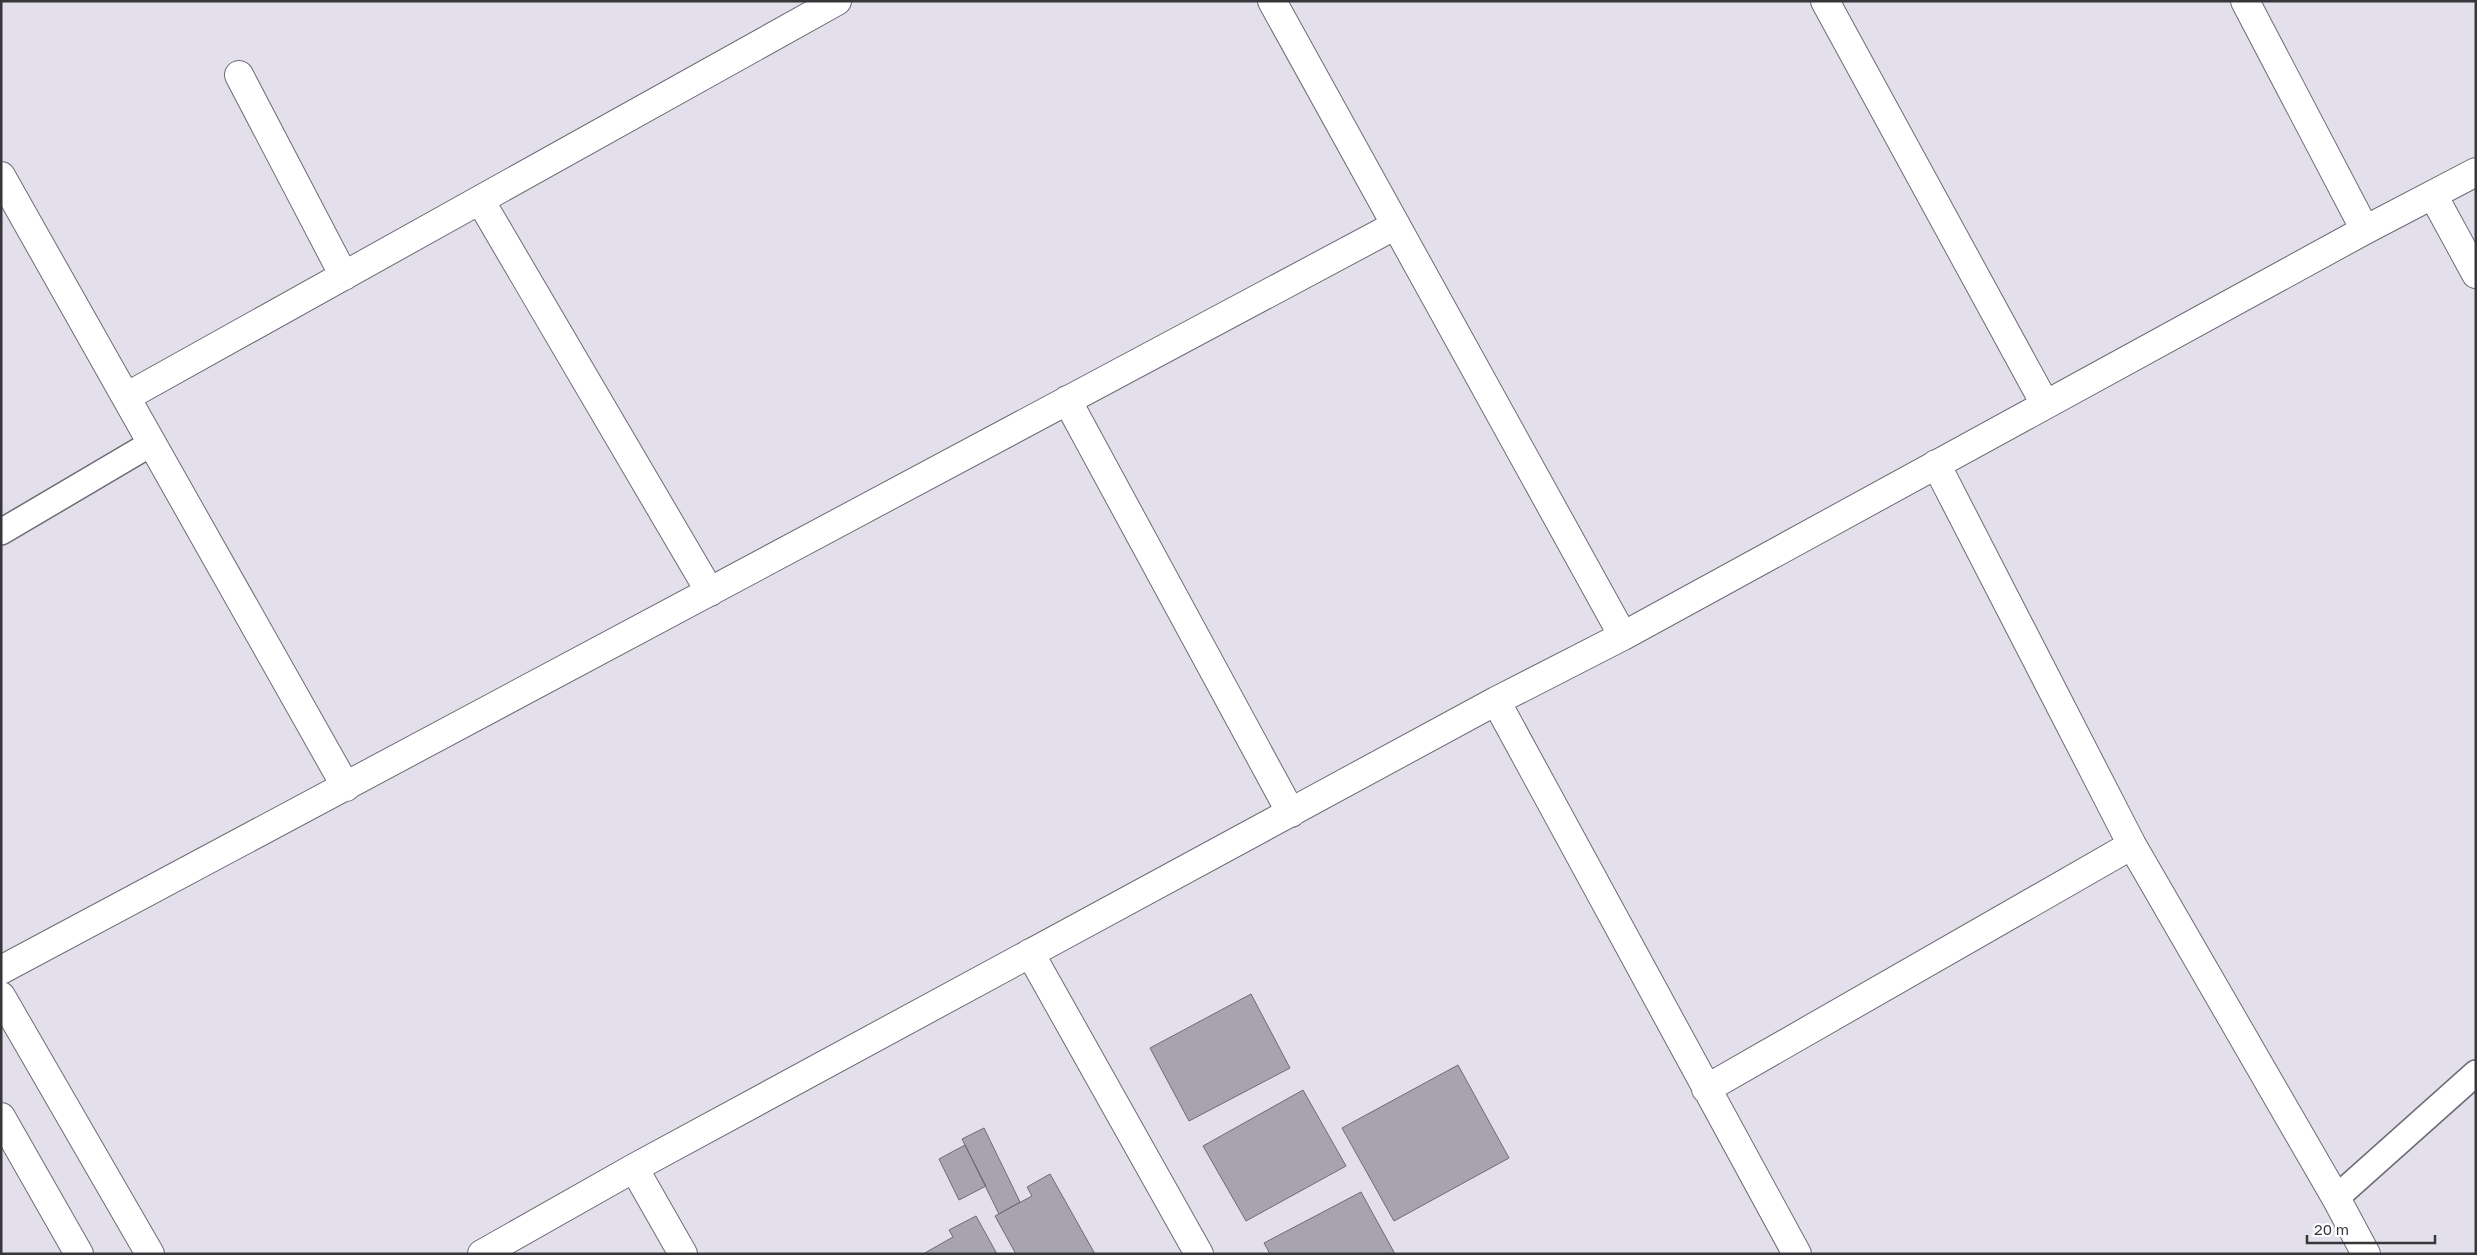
<svg xmlns="http://www.w3.org/2000/svg" width="2477" height="1255" viewBox="0 0 2477 1255" font-family="'Golos Text',sans-serif">
	<style>
		.building { fill: #a7a4af; stroke: #6d6b75 }
		.lines { fill: none; stroke-linecap: round; stroke-linejoin: round }
		.lane-casing { stroke: #6d6b75; stroke-width: 28 }
		.street-casing { stroke: #6d6b75; stroke-width: 30 }
		.secondary-casing { stroke: #6d6b75; stroke-width: 30 }
		.lane { stroke: #fff; stroke-width: 25 }
		.street { stroke: #fff; stroke-width: 28 }
		.secondary { stroke: #fff; stroke-width: 28 }
	</style>
	<rect width="100%" height="100%" fill="#e3e0eb"/>
	<path class="building" d="M1251 994 1290 1068 1189 1121 1150 1048Z
		M1458 1065 1509 1158 1394 1221 1342 1128Z
		M1303 1090 1346 1166 1246 1221 1203 1146Z
		M984 1128 1020 1202 999 1214 962 1139Z
		M965 1145 986 1186 959 1200 939 1159Z
		M1050 1174 1095 1254H1016L995 1216 1032 1196 1027 1187Z
		M1361 1192 1395 1254H1270L1264 1243Z
		M976 1216 997 1254H923L953 1237 949 1230Z"/>
	<g class="lines">
		<g class="lane-casing">
			<path id="lane" d="M1 532 152 443
				M2336 1198 2476 1073"/>
		</g>
		<g class="street-casing">
			<path id="street" d="M1272 1 1623 636
				M1825 1 2045 404
				M2245 1 2365 230
				M239 75 344 276
				M1 176 346 787
				M2433 195 2476 274
				M480 200 710 592
				M126 397 837 1
				M1067 400 1291 813
				M1936 464 2132 845 2336 1198 2366 1254
				M1496 701 1797 1254
				M1030 953 1199 1254
				M1 970 1396 225
				M1706 1089 2132 845
				M634 1168 683 1254
				M482 1254 634 1168 1496 701 1623 636 2365 230 2476 172"/>
		</g>
		<g class="secondary-casing">
			<path id="secondary" d="M1 996 150 1254
				M1 1117 79 1254"/>
		</g>
		<use href="#lane" class="lane"/>
		<use href="#street" class="street"/>
		<use href="#secondary" class="secondary"/>
	</g>
	<rect width="2477" height="1255" fill="none" stroke="#37363b" stroke-width="5"/>
	<path d="M2307 1235v8h128v-8" fill="none" stroke="#37363b" stroke-width="2.5"/>
	<text x="2314" y="1235" font-size="15" fill="#37363b" stroke="#ffffff" stroke-width="4" paint-order="stroke">20 m</text>
</svg>
